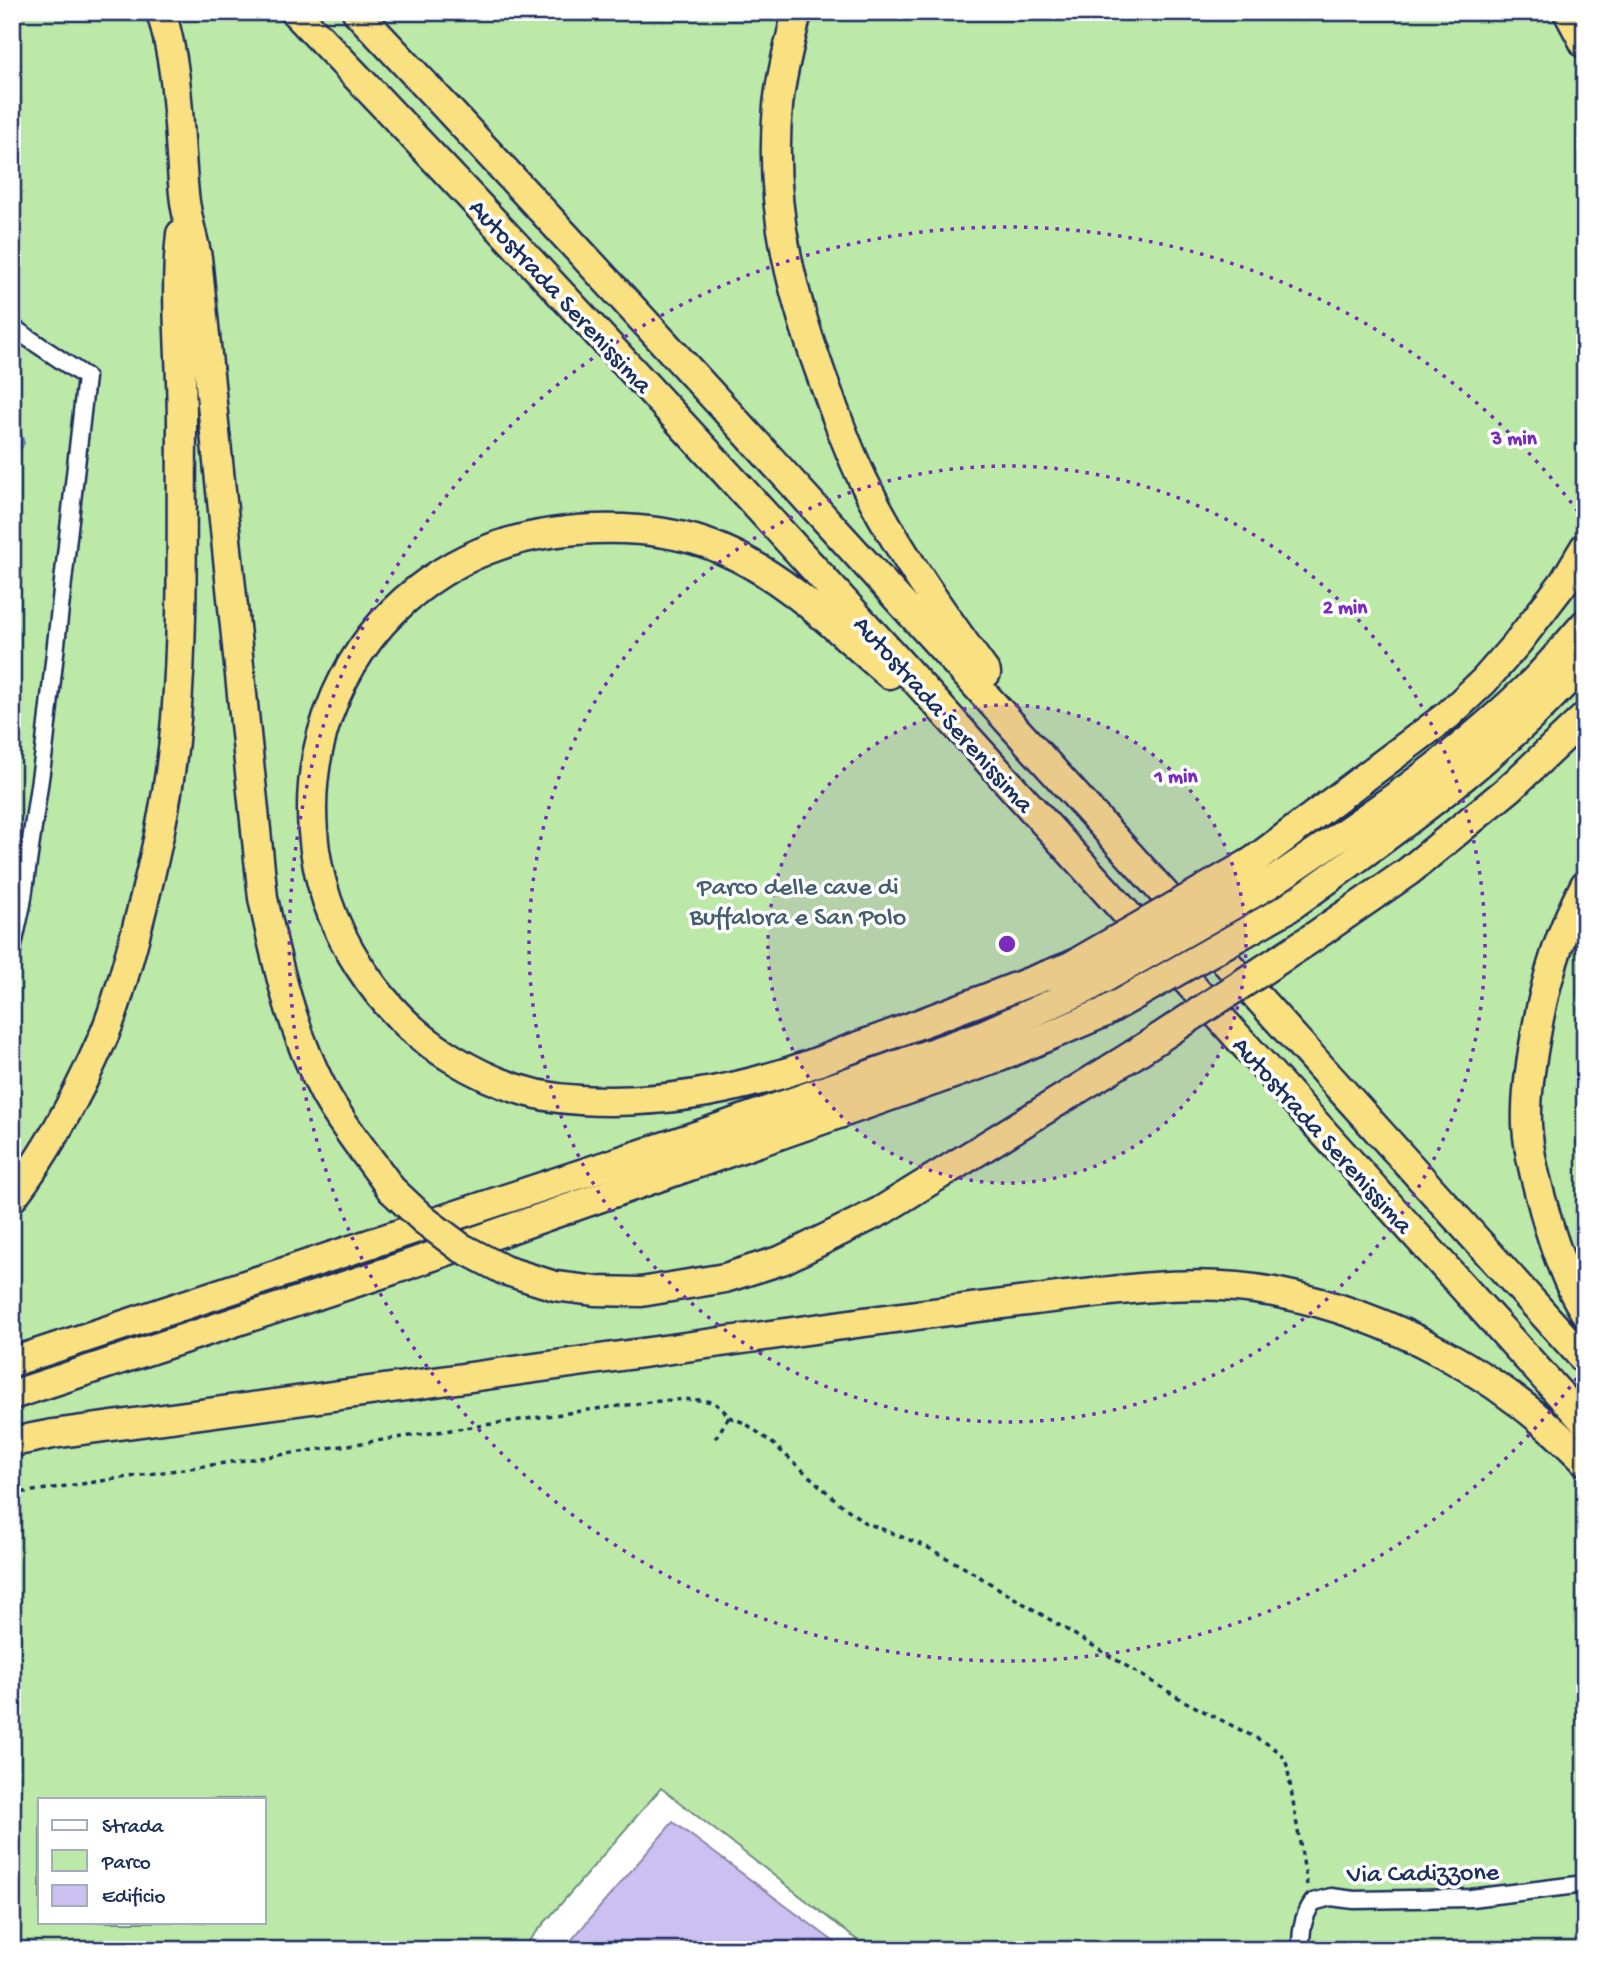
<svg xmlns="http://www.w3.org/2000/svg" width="1597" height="1962" viewBox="0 0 1597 1962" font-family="'Gochi Hand',sans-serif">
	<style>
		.park { fill: #bce9a7; stroke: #6c8c82; stroke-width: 2; fill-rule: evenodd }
		.water { fill: url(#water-rules); stroke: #5e85b1; stroke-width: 2 }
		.building { fill: #ccc0f2; stroke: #8f86a9; stroke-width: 2 }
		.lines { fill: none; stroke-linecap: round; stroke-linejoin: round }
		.street-casing { stroke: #1b2f5e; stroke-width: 21 }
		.highway-casing { stroke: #1b2f5e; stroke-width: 33 }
		.path { stroke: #1b2f5e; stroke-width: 3.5; stroke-dasharray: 5 5; stroke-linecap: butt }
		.street { stroke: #fff; stroke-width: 16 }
		.highway { stroke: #f9e181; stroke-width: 28 }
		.highway-bridge-casing { stroke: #1b2f5e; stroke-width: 33; stroke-linecap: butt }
		.highway-bridge { stroke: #f9e181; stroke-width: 28 }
		.ring { fill: none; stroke: #7b2cbf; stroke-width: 3.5; stroke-dasharray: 3.5 7 }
		.labels { text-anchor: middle; stroke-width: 7; stroke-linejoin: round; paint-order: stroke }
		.street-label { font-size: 26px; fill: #1b2f5e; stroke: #fff }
		.park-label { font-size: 26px; fill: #435e70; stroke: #fff }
		.centre { fill: #7b2cbf; stroke: #fff; stroke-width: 3.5 }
		.ring-label { font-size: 21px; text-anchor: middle; font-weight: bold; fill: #7b2cbf; stroke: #fff; stroke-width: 7; stroke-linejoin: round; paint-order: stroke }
	</style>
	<defs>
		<pattern id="water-rules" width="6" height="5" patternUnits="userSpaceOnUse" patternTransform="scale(1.75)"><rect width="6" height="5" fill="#8bbfe8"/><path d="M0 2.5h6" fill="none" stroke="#719cbf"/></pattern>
	</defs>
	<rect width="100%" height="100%" fill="#fff"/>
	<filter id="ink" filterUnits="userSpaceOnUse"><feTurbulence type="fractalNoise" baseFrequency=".0143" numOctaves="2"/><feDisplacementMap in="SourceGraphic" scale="14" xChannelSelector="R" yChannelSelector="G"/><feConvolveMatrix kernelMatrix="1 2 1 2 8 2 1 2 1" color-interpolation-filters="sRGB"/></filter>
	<g filter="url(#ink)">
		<path class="park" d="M12 12H1585V1950H870L661 1788 521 1950H12ZM40 1799H264V1922H40Z"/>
		<path class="water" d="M12 409 24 443 12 464Z"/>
		<path class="building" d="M673 1822 845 1950H563Z"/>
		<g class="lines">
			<g class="street-casing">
				<path id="street" d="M12 327 86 377 44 751 22 904 12 950
					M1301 1950C1301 1931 1302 1918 1313 1902L1331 1897 1354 1900 1471 1898 1585 1884"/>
			</g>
			<g class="highway-casing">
				<path id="highway" d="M161 12C180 73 178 132 184 194 186 216 193 237 197 258L263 898C277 965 292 1031 324 1092 342 1126 369 1157 391 1189
					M295 12C736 472 1157 950 1585 1422
					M357 12C773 455 1177 909 1585 1360
					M797 12C790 43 781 74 778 106 768 209 793 301 829 396 839 424 850 453 863 480 896 548 941 611 986 673
					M1568 12 1585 44
					M889 674C836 629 788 578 723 550 671 527 606 525 551 533 345 563 247 793 359 966 383 1003 412 1034 450 1057 490 1082 533 1098 580 1100 646 1104 715 1094 778 1075 811 1066 843 1051 876 1040 941 1016 1006 991 1071 966
					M1252 862 1448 715 1484 681 1518 642 1564 582 1585 547
					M1269 884C1363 821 1459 757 1539 676 1555 659 1570 641 1585 624
					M1585 885C1558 934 1544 985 1535 1040 1530 1068 1526 1097 1527 1125 1529 1159 1539 1191 1548 1224 1557 1253 1568 1286 1585 1312
					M1288 908C1393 833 1499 758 1585 661
					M1312 938 1409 871 1510 788 1585 717
					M12 1198C48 1151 77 1096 101 1042 115 1012 123 978 132 947 152 872 170 796 176 719 184 621 181 522 182 424 182 361 174 296 181 234
					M504 1270 555 1286 596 1291 641 1292 725 1278 782 1260 881 1211 1133 1055
					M12 1362 699 1135 980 1036 1087 988
					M12 1395 384 1273 990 1061 1103 1013
					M12 1442 53 1434C312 1399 570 1364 829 1327 900 1317 972 1308 1043 1299 1120 1290 1197 1277 1274 1292 1392 1315 1501 1375 1585 1461"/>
			</g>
			<path class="path" d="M729 1417 745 1423 771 1442 838 1502 864 1522 925 1546 965 1568 1184 1701 1266 1743 1281 1753 1287 1765 1307 1885
				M12 1494 602 1408C632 1405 679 1396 707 1401 716 1402 724 1410 729 1417L715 1439"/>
			<use href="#street" class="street"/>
			<use href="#highway" class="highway"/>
			<g class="highway-bridge-casing">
				<path id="highway-bridge" d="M1071 966 1252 862
					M1087 988 1269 884
					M1103 1013 1288 908
					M1133 1055 1312 938
					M391 1189 424 1220 460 1247 504 1270"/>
			</g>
			<use href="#highway-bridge" class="highway-bridge"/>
		</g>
	</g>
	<circle cx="1007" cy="944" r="239" fill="#7b2cbf" fill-opacity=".12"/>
	<g class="ring">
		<circle cx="1007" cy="944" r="239"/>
		<circle cx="1007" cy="944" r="478"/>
		<path d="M1583 1370A717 717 0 1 1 1583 518"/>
	</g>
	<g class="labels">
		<g class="street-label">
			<text transform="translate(562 295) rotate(47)" y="9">Autostrada Serenissima</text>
			<text transform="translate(945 713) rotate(48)" y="9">Autostrada Serenissima</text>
			<text transform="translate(1324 1134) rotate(48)" y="9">Autostrada Serenissima</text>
			<text transform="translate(1423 1871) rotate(-1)" y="9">Via Cadizzone</text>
		</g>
		<g class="park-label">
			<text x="798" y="894">Parco delle cave di<tspan x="798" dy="30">Buffalora e San Polo</tspan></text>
		</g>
	</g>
	<circle cx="1007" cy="944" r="10" class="centre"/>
	<g class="ring-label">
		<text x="1514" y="444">3 min</text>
		<text x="1345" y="613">2 min</text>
		<text x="1176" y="782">1 min</text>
	</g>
	<rect width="1597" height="1962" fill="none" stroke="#fff" stroke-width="42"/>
	<rect x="21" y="21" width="1555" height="1920" fill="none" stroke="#1b2f5e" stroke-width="2.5" filter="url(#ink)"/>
	<rect x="38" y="1798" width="228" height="126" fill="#ffffff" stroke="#a4acbf" stroke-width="2"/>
	<rect x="52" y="1820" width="35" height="10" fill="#ffffff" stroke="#a4acbf" stroke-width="2"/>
	<text x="102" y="1832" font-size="21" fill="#1b2f5e">Strada</text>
	<rect x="52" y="1850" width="35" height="21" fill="#bce9a7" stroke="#a4acbf" stroke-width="2"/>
	<text x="102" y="1868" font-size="21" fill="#1b2f5e">Parco</text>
	<rect x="52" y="1885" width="35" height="21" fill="#ccc0f2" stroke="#a4acbf" stroke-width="2"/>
	<text x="102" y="1902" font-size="21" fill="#1b2f5e">Edificio</text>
</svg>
